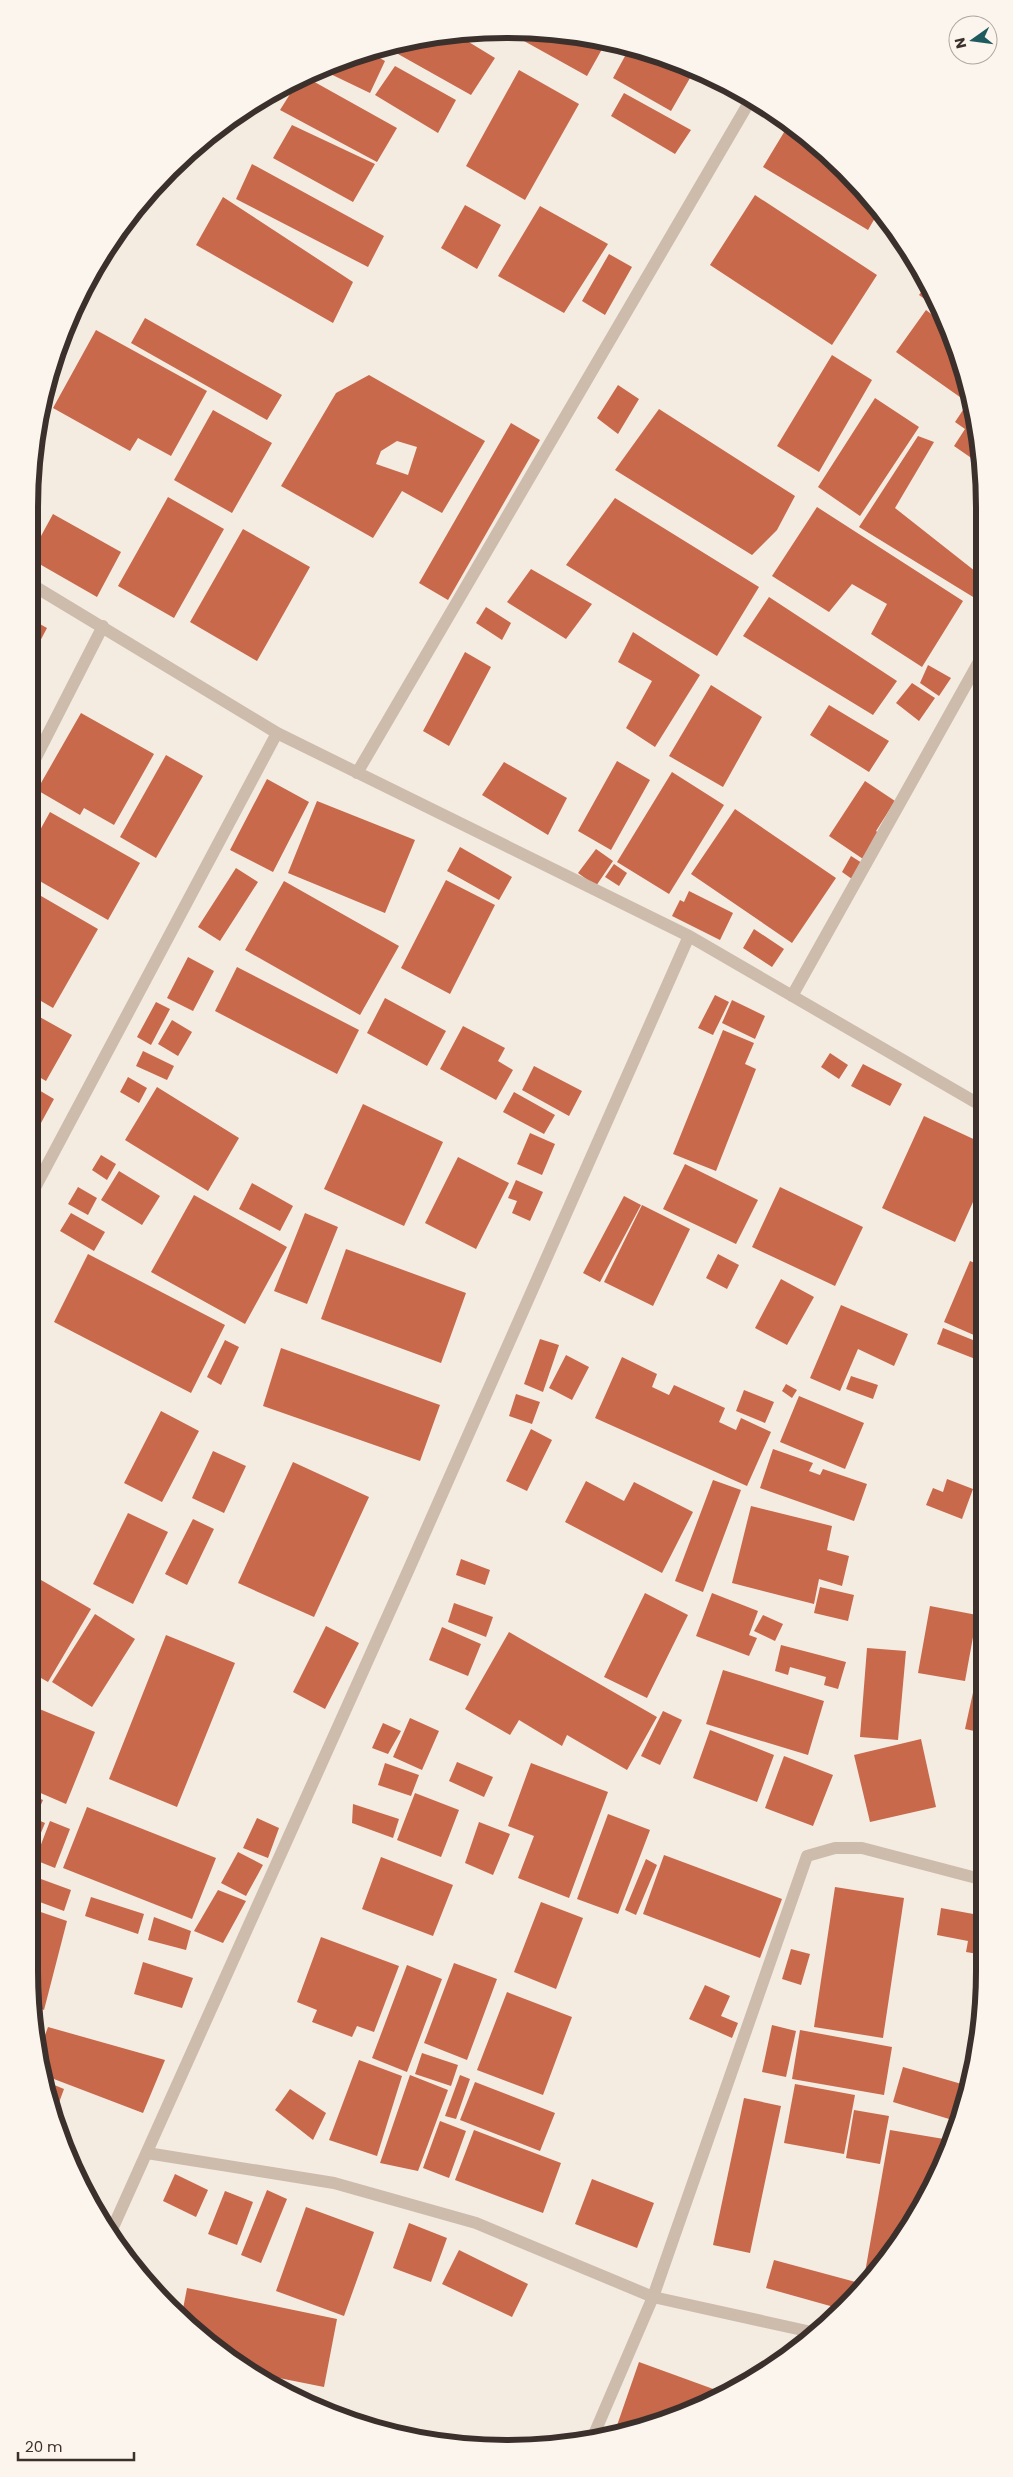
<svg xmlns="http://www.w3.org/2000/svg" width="1013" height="2477" viewBox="0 0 1013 2477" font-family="Poppins,sans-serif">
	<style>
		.building { fill: #c8694b; fill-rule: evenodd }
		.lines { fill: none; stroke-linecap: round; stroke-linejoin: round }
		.street { stroke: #cdbbac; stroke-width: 12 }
		.rim { fill: none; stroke: #3b302b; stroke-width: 6 }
	</style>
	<rect width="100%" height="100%" fill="#f4ebe1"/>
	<path class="building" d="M475 30H483L498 31 492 40Z
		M529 32 569 33 606 42 587 76 524 41Z
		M454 33 495 58 471 95 382 45Z
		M630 47 660 54 694 71 671 111 613 78Z
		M367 51 385 61 370 93 320 69Z
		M395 66 456 100 438 133 375 95Z
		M519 70 579 104 525 200 466 166Z
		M302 75 397 128 377 162 280 110Z
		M624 93 691 130 675 154 611 116Z
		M789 124 866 192 879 211 868 230 763 167Z
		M292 125 375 164 353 202 273 158Z
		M252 164 384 236 368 267 236 199Z
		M755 195 877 275 832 345 710 265Z
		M223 197 353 282 333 323 196 245Z
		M465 205 501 225 477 269 441 248Z
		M540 206 608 244 564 313 498 276Z
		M609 254 632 267 605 315 582 301Z
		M927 284 935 295 939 309 919 295Z
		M926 310 943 323 967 402 896 352Z
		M145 318 282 395 267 420 131 343Z
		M96 330 207 391 171 456 138 438 130 451 53 408Z
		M832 355 872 380 819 472 777 446Z
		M369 375 485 441 442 513 402 491 373 538 281 486 336 393ZM397 441 417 447 408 475 376 464 381 451Z
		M618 385 639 399 618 434 597 418Z
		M875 398 919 427 860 516 818 487Z
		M967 404 980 444V464L954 446 965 429 955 422Z
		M659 409 795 496 777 530 752 555 615 470Z
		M213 410 272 443 232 513 174 480Z
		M511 423 540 440 448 600 419 583Z
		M918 436 934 442 895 508 980 575 981 596 978 600 859 527Z
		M168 497 224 529 174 618 118 586Z
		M615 498 759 587 717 656 566 565Z
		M29 505 41 511 29 533Z
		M817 507 963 601 922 667 871 634 887 604 852 584 829 612 772 576Z
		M53 514 121 552 97 597 29 558Z
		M243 529 310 567 257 661 190 622Z
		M980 550V568L974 564Z
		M531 569 592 604 566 639 507 602Z
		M769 597 897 681 873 715 743 636Z
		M486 607 511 623 502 640 476 623Z
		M29 618 47 628 29 662Z
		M633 632 700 675 655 747 626 728 652 681 618 662Z
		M465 652 491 667 449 746 423 731Z
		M928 665 951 678 939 696 920 683Z
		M912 683 935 698 919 721 896 703Z
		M711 685 762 717 723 787 669 756Z
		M829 705 889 741 869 772 810 735Z
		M81 713 154 754 114 825 84 808 80 815 37 790Z
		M166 755 203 776 156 858 120 837Z
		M617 761 650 780 611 850 578 831Z
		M504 762 567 798 548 835 482 795Z
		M672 772 724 805 669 894 617 862Z
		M267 779 309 802 273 872 230 850Z
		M865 781 895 801 876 831 880 834 863 859 829 836Z
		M317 801 415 840 385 913 288 873Z
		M735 809 836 878 792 943 691 874Z
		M50 812 140 863 108 920 29 875V850Z
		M460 847 512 877 499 900 447 871Z
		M596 849 613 861 596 886 578 873Z
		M851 856 862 863 852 879 842 872Z
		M614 864 627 873 619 886 605 877Z
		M236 868 258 882 220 941 198 927Z
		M446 880 495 905 450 994 401 968Z
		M284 881 399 946 360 1015 245 950Z
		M29 889 98 929 53 1008 29 994Z
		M689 891 733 913 720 940 672 916 680 900 684 902Z
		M754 929 784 949 772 967 743 948Z
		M188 957 214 971 193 1011 167 998Z
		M237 967 359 1030 337 1074 215 1011Z
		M715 995 729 1002 713 1035 698 1028Z
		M385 998 446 1031 427 1066 367 1033Z
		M732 1000 765 1016 755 1039 722 1023Z
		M156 1002 170 1009 151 1045 137 1037Z
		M29 1011 72 1035 46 1081 29 1071Z
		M172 1020 192 1032 178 1056 158 1044Z
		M463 1026 505 1048 498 1061 513 1070 496 1100 440 1069Z
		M723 1030 754 1043 745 1064 756 1069 716 1171 673 1154Z
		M143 1051 174 1066 167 1080 136 1066Z
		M830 1053 848 1065 839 1079 821 1067Z
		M863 1064 902 1084 890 1106 851 1086Z
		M534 1066 582 1091 569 1116 522 1090Z
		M128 1077 147 1088 139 1103 120 1092Z
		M32 1086 54 1099 29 1145V1092Z
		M157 1087 239 1138 208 1191 125 1140Z
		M514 1092 555 1115 544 1134 503 1112Z
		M363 1104 443 1142 404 1226 324 1189Z
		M924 1116 982 1143V1182L955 1242 882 1208Z
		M530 1133 555 1144 542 1175 517 1164Z
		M101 1155 116 1164 107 1180 92 1170Z
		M458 1157 509 1183 476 1249 425 1223Z
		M685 1164 758 1200 736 1244 663 1209Z
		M119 1171 160 1196 142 1225 101 1200Z
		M516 1180 543 1192 530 1221 512 1213 517 1201 508 1198Z
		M252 1183 293 1206 280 1231 239 1209Z
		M78 1187 97 1198 88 1215 68 1204Z
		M780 1187 863 1227 835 1286 752 1247Z
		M194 1195 287 1247 245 1324 151 1272Z
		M624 1196 641 1205 600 1282 583 1273Z
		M642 1205 690 1229 653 1306 604 1282Z
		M71 1213 105 1232 94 1251 60 1231Z
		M305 1213 338 1227 307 1304 274 1291Z
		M346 1249 466 1293 441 1363 321 1319Z
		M88 1254 225 1325 191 1393 54 1322Z
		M718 1254 739 1265 727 1289 706 1278Z
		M970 1261 982 1266 983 1339 944 1322Z
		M781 1279 814 1297 787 1345 755 1328Z
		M841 1305 908 1334 894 1366 858 1349 840 1391 810 1378Z
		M943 1328 983 1344V1362L937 1344Z
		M540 1339 559 1345 543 1392 524 1384Z
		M225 1340 239 1347 221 1385 207 1377Z
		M281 1348 440 1405 420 1461 263 1406Z
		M566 1355 589 1367 572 1400 549 1388Z
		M622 1357 657 1374 652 1387 669 1395 674 1385 725 1408 719 1422 736 1430 741 1418 771 1432 747 1486 595 1418Z
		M851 1376 878 1385 873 1399 846 1389Z
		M983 1382V1400L976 1397Z
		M786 1384 797 1390 792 1398 782 1391Z
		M744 1390 774 1402 765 1423 736 1411Z
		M516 1394 540 1402 532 1424 509 1416Z
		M799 1396 864 1423 845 1469 780 1442Z
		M161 1411 199 1431 162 1502 124 1483Z
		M531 1429 552 1440 527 1491 506 1481Z
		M773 1449 813 1463 809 1471 820 1475 823 1469 867 1484 854 1521 760 1488Z
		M213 1451 246 1466 224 1513 192 1498Z
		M293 1462 369 1497 314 1617 238 1583Z
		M947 1479 973 1489 962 1519 926 1505 933 1488 943 1492Z
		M713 1480 741 1490 703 1592 675 1581Z
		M586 1481 624 1501 634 1482 693 1512 662 1573 565 1522Z
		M751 1506 832 1526 827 1550 849 1556 842 1586 819 1579 814 1604 732 1583Z
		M128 1513 168 1532 133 1604 93 1584Z
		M193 1519 214 1529 187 1585 165 1574Z
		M461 1559 490 1570 485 1585 456 1575Z
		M29 1573 91 1609 48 1682 29 1671Z
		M820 1587 854 1595 848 1621 814 1613Z
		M645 1593 688 1615 647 1698 604 1677Z
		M712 1593 758 1611 749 1635 757 1638 749 1656 696 1636Z
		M454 1603 493 1617 486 1637 448 1622Z
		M930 1606 977 1615 965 1681 918 1673Z
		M95 1614 135 1639 92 1707 52 1682Z
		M763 1615 783 1624 775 1641 754 1631Z
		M326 1626 359 1643 325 1709 293 1692Z
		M442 1627 481 1644 468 1676 429 1660Z
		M509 1632 657 1717 627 1770 567 1735 562 1746 519 1720 510 1735 465 1709Z
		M166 1635 235 1663 177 1807 109 1779Z
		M781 1645 846 1662 838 1689 824 1685 826 1677 790 1667 788 1675 775 1671Z
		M983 1647 984 1730V1733L965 1729Z
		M867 1648 906 1651 898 1740 860 1737Z
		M723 1670 824 1701 808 1755 706 1724Z
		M37 1708 95 1732 66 1804 29 1788V1727Z
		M663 1711 682 1720 660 1765 641 1756Z
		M410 1718 439 1731 422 1770 393 1757Z
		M383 1723 401 1731 388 1754 372 1748Z
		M710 1730 774 1755 757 1802 693 1778Z
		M921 1739 936 1807 870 1822 854 1755Z
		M784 1756 833 1775 813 1826 765 1808Z
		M457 1762 493 1777 484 1797 449 1781Z
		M385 1763 419 1775 411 1796 378 1785Z
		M531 1763 608 1792 569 1898 518 1878 534 1836 508 1826Z
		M415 1793 459 1810 441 1857 397 1840Z
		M29 1794 43 1800 37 1814 29 1810Z
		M353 1804 399 1819 393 1838 352 1823Z
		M87 1807 216 1858 192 1919 63 1868Z
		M608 1814 650 1830 618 1914 577 1899Z
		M29 1816 45 1823 29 1862Z
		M257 1818 279 1828 268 1858 243 1848Z
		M50 1821 70 1829 55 1868 35 1860Z
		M479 1822 510 1834 493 1875 465 1863Z
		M983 1834H984V1863L977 1862Z
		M238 1852 263 1865 246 1896 221 1883Z
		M664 1855 782 1899 760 1958 643 1914Z
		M381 1857 453 1885 433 1936 362 1909Z
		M646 1859 657 1865 636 1915 625 1910Z
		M30 1875 71 1890 64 1911 29 1898Z
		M835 1887 904 1898 883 2038 814 2027Z
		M218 1890 246 1901 223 1943 194 1931Z
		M91 1897 144 1914 138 1934 85 1916Z
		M541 1902 583 1918 556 1989 514 1972Z
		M29 1908 67 1921 44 2010 35 2006 29 1970Z
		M941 1908 984 1916V1955L966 1952 968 1941 937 1935Z
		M154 1917 191 1931 186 1950 148 1940Z
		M321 1937 399 1966 374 2032 357 2026 352 2037 312 2022 317 2010 297 2002Z
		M791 1949 810 1954 801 1985 782 1979Z
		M143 1962 193 1978 182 2008 134 1994Z
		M454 1963 497 1979 467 2060 424 2043Z
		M407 1965 442 1979 407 2072 372 2058Z
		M705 1985 730 1996 721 2016 738 2023 732 2038 689 2019Z
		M507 1992 572 2017 543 2095 477 2070Z
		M772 2025 796 2031 786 2077 762 2072Z
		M48 2027 165 2060 143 2113 46 2076 41 2046Z
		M800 2030 892 2047 884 2095 792 2079Z
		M422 2053 458 2065 451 2086 415 2074Z
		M359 2060 402 2076 377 2156 329 2140Z
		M903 2067 965 2085 959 2122 893 2102Z
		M410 2075 448 2090 418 2171 380 2163Z
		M460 2075 470 2079 456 2119 445 2116Z
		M47 2082 64 2089 53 2119Z
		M475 2082 555 2113 540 2151 460 2120Z
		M795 2084 855 2095 844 2154 784 2143Z
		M290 2089 326 2113 313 2140 275 2110Z
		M744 2098 781 2106 750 2253 713 2245Z
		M854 2110 889 2116 880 2164 846 2158Z
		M440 2121 466 2131 449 2178 423 2168Z
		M474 2130 561 2163 543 2213 455 2180Z
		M890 2130 950 2140 885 2262 841 2309 766 2288 774 2260 863 2284Z
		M175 2174 208 2190 196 2217 163 2201Z
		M592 2179 654 2203 637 2248 575 2224Z
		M267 2190 287 2199 261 2263 241 2255Z
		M225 2191 253 2202 237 2245 208 2234Z
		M306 2207 374 2232 344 2316 276 2291Z
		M409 2223 447 2238 431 2282 393 2268Z
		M459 2250 528 2284 512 2317 442 2284Z
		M187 2288 337 2319 324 2387 254 2373 182 2314Z
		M639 2362 716 2390 714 2396 614 2434Z
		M735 2379 747 2383 730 2390Z"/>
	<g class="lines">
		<path class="street" d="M29 583 277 733 689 936 982 1106
			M29 771 103 626
			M357 773 751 99
			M792 996 981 658
			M29 1199 277 733
			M981 1491 983 1485
			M147 2153 334 2183 476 2223 653 2297 816 2333
			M110 2234 408 1571 689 936
			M592 2439 653 2297 807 1856 835 1848H862L984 1880"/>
	</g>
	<path d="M0 0H1013V2477H0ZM507 38H507A469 469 0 0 1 976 507V1971A469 469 0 0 1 507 2440H507A469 469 0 0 1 38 1971V507A469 469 0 0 1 507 38Z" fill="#fbf5ee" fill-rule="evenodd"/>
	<path class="rim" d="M507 38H507A469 469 0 0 1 976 507V1971A469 469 0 0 1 507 2440H507A469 469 0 0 1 38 1971V507A469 469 0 0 1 507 38Z"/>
	<g transform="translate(973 40) rotate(256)"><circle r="24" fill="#fbf5ee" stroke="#aea6a0"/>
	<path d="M0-4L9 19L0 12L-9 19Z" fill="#1f5a5e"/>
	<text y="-8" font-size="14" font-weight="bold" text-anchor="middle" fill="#3b302b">N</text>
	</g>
	<path d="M18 2452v8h116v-8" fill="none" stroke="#3b302b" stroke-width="2.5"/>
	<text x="25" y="2452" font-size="15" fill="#3b302b" stroke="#fbf5ee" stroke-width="4" paint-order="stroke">20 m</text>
</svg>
